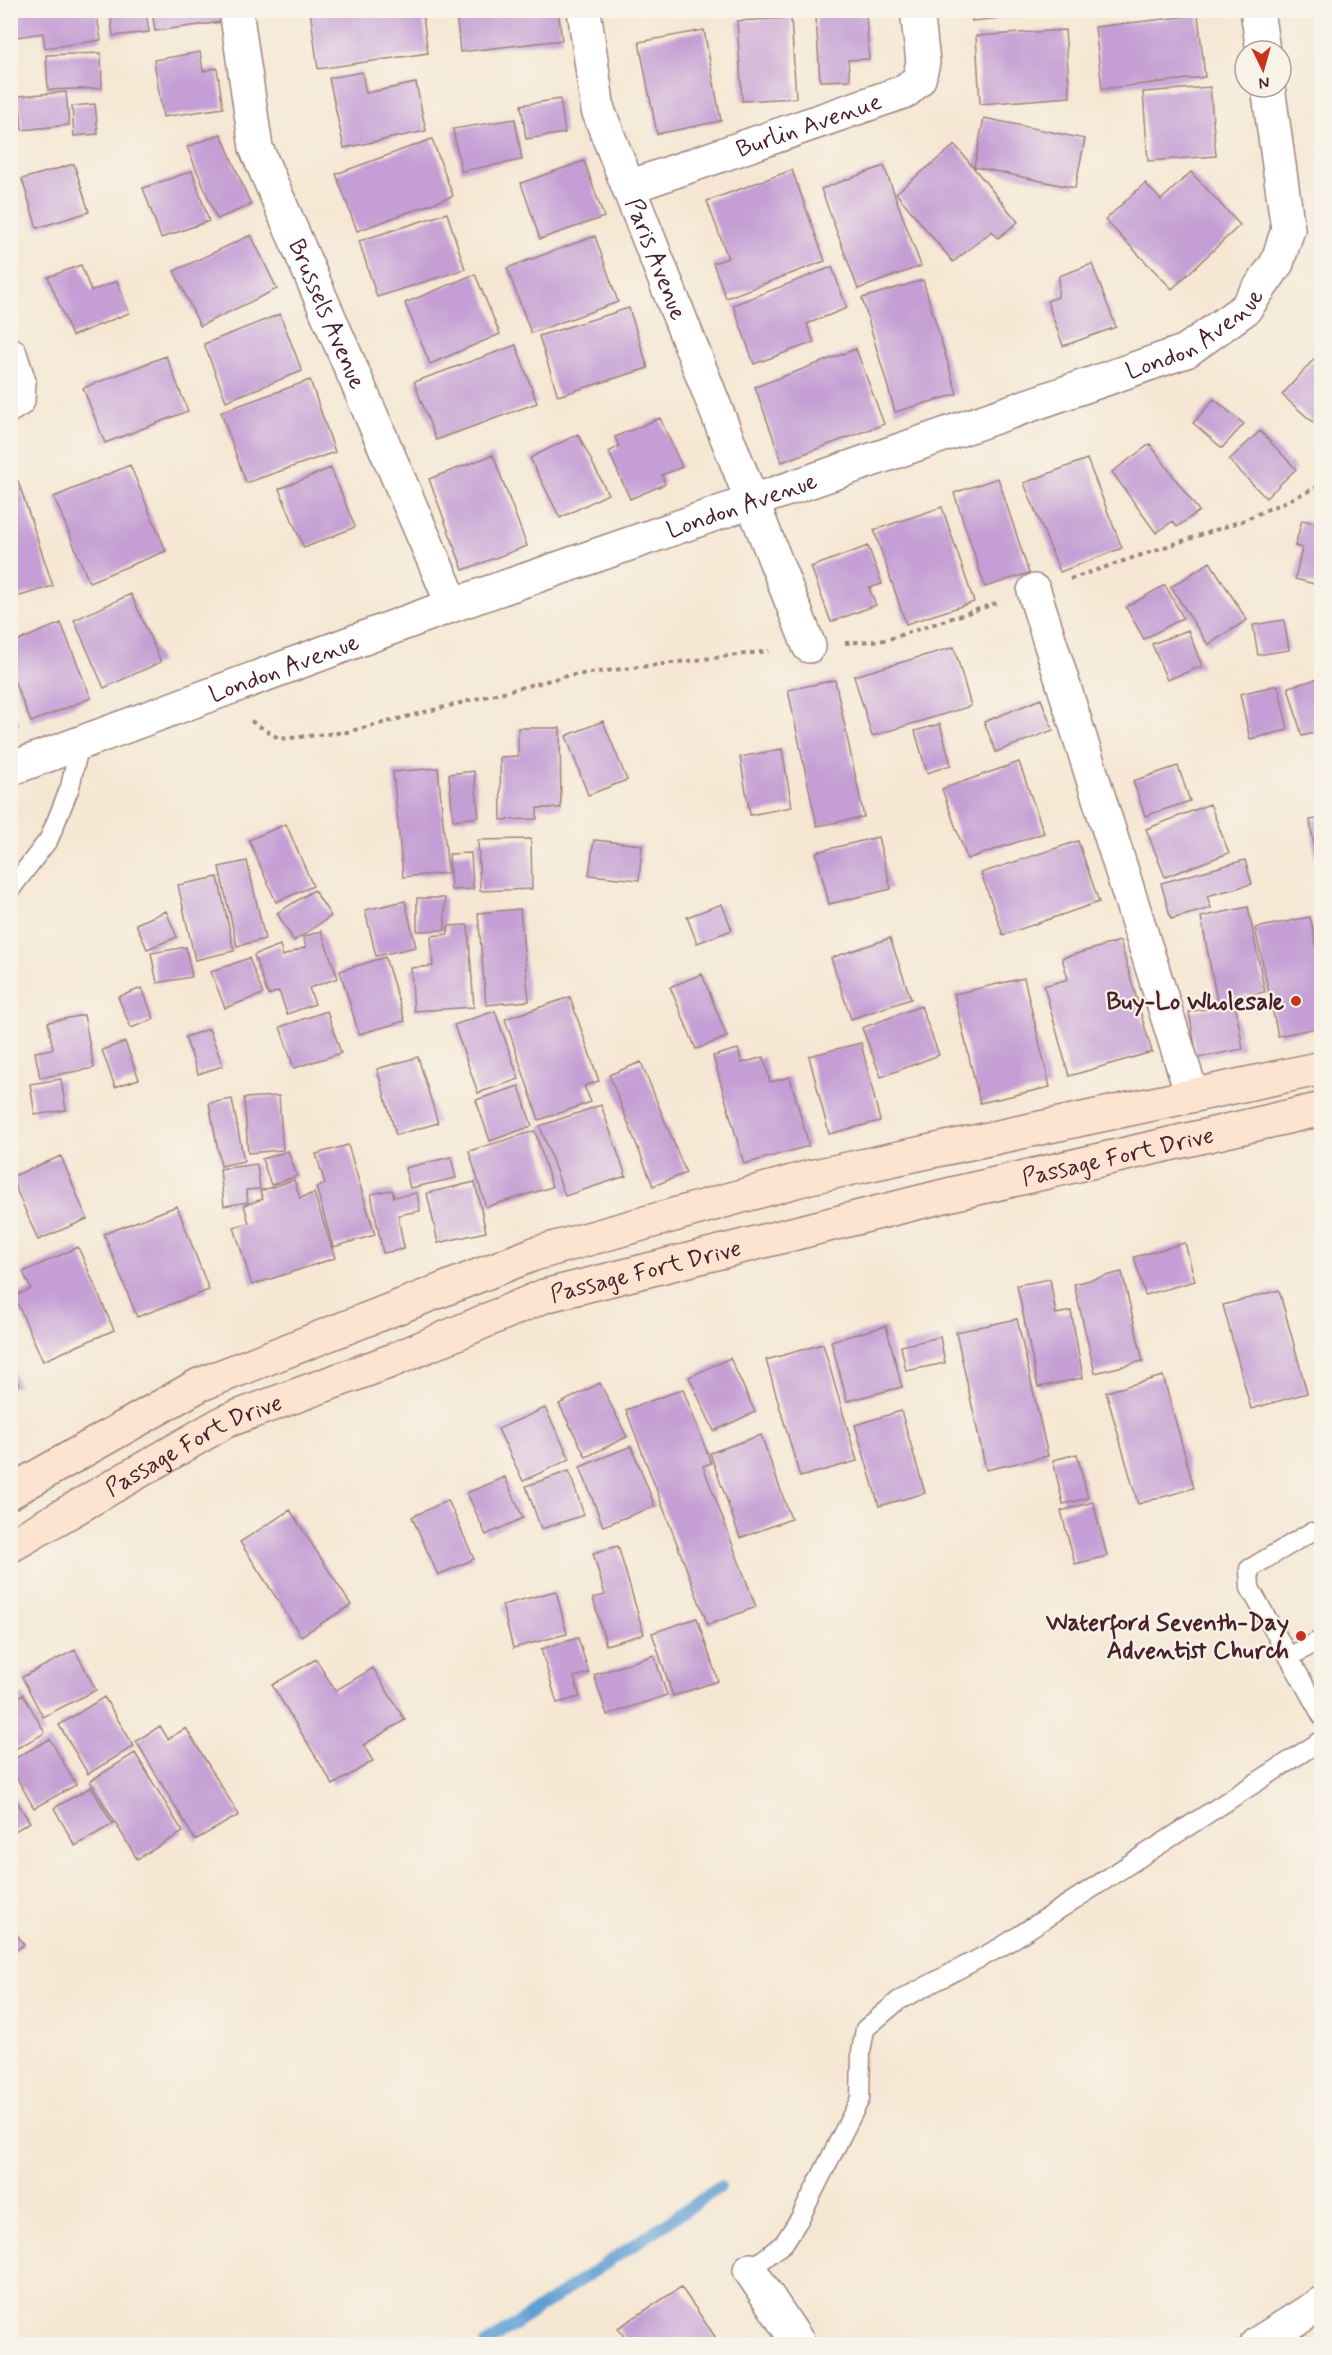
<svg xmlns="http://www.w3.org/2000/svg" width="1332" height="2355" viewBox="0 0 1332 2355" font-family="Mynerve,sans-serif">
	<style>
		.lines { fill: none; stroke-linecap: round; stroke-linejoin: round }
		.stream { stroke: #619fd3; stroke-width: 12 }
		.building { fill: #c49ed4 }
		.lane-casing { stroke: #a0837f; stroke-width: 21 }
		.street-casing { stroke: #a0837f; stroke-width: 36 }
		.secondary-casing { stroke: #a0837f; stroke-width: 36 }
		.path { stroke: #a0837f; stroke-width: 4; stroke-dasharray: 4.5 4.5; stroke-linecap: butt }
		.lane { stroke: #fff; stroke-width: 18 }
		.street { stroke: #fff; stroke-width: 33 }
		.secondary { stroke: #fde4d0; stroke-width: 33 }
		.poi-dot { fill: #c8321e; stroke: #f7f3e8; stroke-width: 2 }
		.labels { text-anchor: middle; stroke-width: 4.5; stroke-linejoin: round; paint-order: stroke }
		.street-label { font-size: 24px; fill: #4a1f2b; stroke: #f7f3e8 }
		.poi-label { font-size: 24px; font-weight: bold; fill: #4a1f2b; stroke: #f7f3e8; text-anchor: end }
	</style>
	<rect width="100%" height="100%" fill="#f7f3e8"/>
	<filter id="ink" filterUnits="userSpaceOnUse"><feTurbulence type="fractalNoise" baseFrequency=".0167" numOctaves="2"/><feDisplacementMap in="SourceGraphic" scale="12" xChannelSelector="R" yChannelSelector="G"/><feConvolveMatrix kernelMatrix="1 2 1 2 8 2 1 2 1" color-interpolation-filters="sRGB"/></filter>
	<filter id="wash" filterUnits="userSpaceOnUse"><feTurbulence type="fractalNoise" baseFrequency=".008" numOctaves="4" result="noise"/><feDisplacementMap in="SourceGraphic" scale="24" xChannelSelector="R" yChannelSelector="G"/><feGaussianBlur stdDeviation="1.35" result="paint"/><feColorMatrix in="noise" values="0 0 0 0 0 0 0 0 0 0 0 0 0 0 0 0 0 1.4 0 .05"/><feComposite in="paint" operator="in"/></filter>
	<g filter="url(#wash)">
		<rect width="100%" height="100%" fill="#f5e7d3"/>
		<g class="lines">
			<path class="stream" d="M486 2344 720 2187"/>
		</g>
		<g id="blocks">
			<path class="building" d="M10 10H96L101 40 45 48 43 33 10 38Z
				M110 10H146L149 32 113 36Z
				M152 10H220L222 22 155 31Z
				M310 10H422L428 53 318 69Z
				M456 10H558L562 40 460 52Z
				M971 10H1056L1057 12 972 21Z
				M866 14 869 59 848 60 850 80 820 81 816 17Z
				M1198 15 1205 77 1102 89 1095 27Z
				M791 18 796 98 742 101 737 21Z
				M704 30 721 121 657 134 639 42Z
				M1065 30 1070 97 980 104 976 36Z
				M200 52 203 71 217 68 223 108 163 117 154 60Z
				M101 53 102 88 48 90 46 55Z
				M362 72 366 93 416 83 426 131 344 148 329 78Z
				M1210 87 1216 156 1148 161 1143 92Z
				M66 92 69 125 22 130 19 96Z
				M560 99 565 133 526 139 521 105Z
				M95 104 98 134 74 136 72 106Z
				M984 118 1085 139 1075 188 974 167Z
				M515 119 522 160 461 171 453 129Z
				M221 134 251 205 217 219 187 147Z
				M432 139 453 196 357 231 336 174Z
				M955 145 1018 222 998 238 992 231 953 262 896 193Z
				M584 161 604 217 540 239 521 183Z
				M74 164 89 212 37 228 22 179Z
				M884 166 921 266 858 289 821 189Z
				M792 170 825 261 726 298 713 263 728 258 707 201Z
				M192 171 209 221 161 238 143 188Z
				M1191 172 1240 225 1172 289 1105 220 1145 183 1161 200Z
				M447 213 465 269 377 297 359 241Z
				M251 235 277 289 200 326 174 271Z
				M595 236 618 302 531 333 507 268Z
				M1092 264 1116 327 1063 346 1047 301 1058 297 1059 276Z
				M81 265 91 291 117 281 129 313 72 336 48 277Z
				M832 267 847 308 807 324 814 342 754 364 733 305Z
				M475 274 500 334 430 364 405 303Z
				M923 280 957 394 895 412 862 298Z
				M629 308 648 368 558 396 539 336Z
				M280 314 302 371 226 401 204 344Z
				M516 345 537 403 436 440 414 382Z
				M856 349 884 424 782 462 755 387Z
				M1322 350V430L1282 395Z
				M166 356 188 411 105 443 83 388Z
				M310 380 335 452 246 483 221 412Z
				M1214 399 1244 424 1222 448 1193 423Z
				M660 418 682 467 662 475 665 484 630 499 609 452 619 446 615 437Z
				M1260 431 1296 469 1266 498 1229 460Z
				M578 434 608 494 560 518 530 458Z
				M1150 444 1199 511 1177 527 1173 521 1156 533 1112 472Z
				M493 455 527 546 463 570 429 479Z
				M1087 459 1122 548 1060 572 1024 483Z
				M130 465 166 551 89 582 54 497Z
				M331 468 355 527 304 548 279 489Z
				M998 478 1029 573 985 587 954 493Z
				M18 481 53 586 10 599V483Z
				M942 507 974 602 906 624 874 530Z
				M1302 520 1322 525V586L1295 579 1302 548 1295 546Z
				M868 546 882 584 869 588 876 605 831 622 811 567Z
				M1210 562 1247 620 1208 645 1171 587Z
				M1165 585 1183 618 1144 639 1126 607Z
				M131 594 161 662 104 688 74 620Z
				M1284 620 1289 650 1258 655 1253 625Z
				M61 623 91 698 31 722 10 671V644Z
				M1188 630 1202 666 1167 680 1152 644Z
				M954 647 971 706 872 736 854 676Z
				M1322 678V731L1302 736 1288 687Z
				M835 680 864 817 817 826 788 690Z
				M1278 685 1288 730 1250 739 1240 694Z
				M1041 699 1053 730 996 752 984 722Z
				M10 709 18 729 10 732Z
				M603 721 627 780 588 795 566 736Z
				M940 724 951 765 927 773 915 731Z
				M518 728H560L561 808H537V819L501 820 500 757 518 756Z
				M782 749 792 807 750 815 740 757Z
				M1019 762 1044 833 967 859 942 789Z
				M1178 766 1190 801 1145 816 1133 781Z
				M438 768 448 873 403 877 393 772Z
				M474 771 479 817 453 820 449 774Z
				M1210 804 1229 853 1165 877 1146 829Z
				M1322 818V876H1318L1310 820Z
				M286 824 313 886 276 902 249 840Z
				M878 837 891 889 829 904 816 852Z
				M531 839 532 889 480 891 478 840Z
				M594 840 642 845 639 880 589 875Z
				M1078 841 1099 902 1003 935 981 873Z
				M471 853 473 889 451 890 449 854Z
				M1245 860 1252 884 1207 896 1211 908 1171 919 1161 883Z
				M247 861 265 939 237 946 219 867Z
				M218 877 234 951 195 960 178 885Z
				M314 890 331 916 294 941 277 913Z
				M417 898H445V930L417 931Z
				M405 901 416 947 376 956 365 910Z
				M722 904 732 930 697 943 687 917Z
				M1248 907 1265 992 1217 1001 1201 917Z
				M520 909 529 1001 486 1005 478 913Z
				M166 911 177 937 147 949 136 924Z
				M1310 917 1322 972V1027L1278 1036 1255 928Z
				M468 925 474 1007 414 1011 411 968 433 966 431 936 448 934V926Z
				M321 931 338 978 309 988 315 1004 287 1014 279 991 268 995 254 955 280 945 283 956 306 947 303 937Z
				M890 938 911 999 851 1019 831 958Z
				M1120 941 1152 1052 1069 1076 1044 986 1068 979 1062 958Z
				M186 947 192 977 157 983 151 953Z
				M385 957 405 1021 359 1034 340 971Z
				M249 958 263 994 225 1008 211 972Z
				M702 974 727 1037 696 1049 670 987Z
				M1024 978 1050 1087 980 1103 954 994Z
				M142 988 154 1019 131 1028 118 997Z
				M570 997 599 1081 584 1086 591 1102 539 1120 505 1019Z
				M1235 1003 1243 1049 1197 1058 1189 1012Z
				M921 1006 939 1055 881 1077 862 1028Z
				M327 1011 341 1053 294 1068 280 1027Z
				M495 1011 519 1079 478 1093 454 1025Z
				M84 1015 94 1068 40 1078 35 1052 53 1049 48 1022Z
				M209 1029 223 1066 198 1074 185 1037Z
				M125 1042 139 1079 115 1087 102 1050Z
				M861 1043 880 1121 829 1134 809 1056Z
				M738 1049 742 1063 764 1057 770 1082 790 1077 809 1146 744 1164 713 1056Z
				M418 1057 438 1123 396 1135 377 1069Z
				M641 1062 686 1173 653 1186 609 1075Z
				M61 1079 66 1110 35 1115 30 1084Z
				M519 1086 532 1126 490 1141 476 1100Z
				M279 1096 283 1150 248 1153 244 1098Z
				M232 1099 244 1161 221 1166 209 1103Z
				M601 1105 626 1176 565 1196 540 1126Z
				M535 1131 552 1187 486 1207 469 1151Z
				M348 1145 375 1235 333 1247 316 1187 325 1184 316 1154Z
				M288 1151 297 1176 271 1185 262 1159Z
				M61 1156 87 1219 38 1240 11 1177Z
				M451 1157 456 1178 410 1188 405 1168Z
				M257 1164 260 1189 246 1190 248 1202 224 1206 220 1169Z
				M294 1180 300 1198 314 1193 335 1258 252 1285 234 1227 249 1223 244 1205 263 1199 260 1191Z
				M475 1182 486 1232 438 1243 427 1193Z
				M392 1190 394 1197 417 1193 420 1211 398 1215 404 1249 383 1253 371 1194Z
				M177 1206 209 1290 137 1317 104 1234Z
				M1185 1243 1195 1281 1145 1295 1134 1257Z
				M78 1247 114 1330 43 1361 14 1296 31 1289 23 1272Z
				M1122 1272 1143 1361 1095 1373 1074 1284Z
				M1050 1279 1056 1314 1071 1311 1083 1378 1038 1387 1017 1285Z
				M1279 1290 1307 1393 1251 1409 1223 1305Z
				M1017 1319 1048 1456 986 1470 956 1332Z
				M886 1326 902 1387 847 1401 831 1341Z
				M940 1337 945 1363 906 1371 901 1346Z
				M823 1344 857 1461 800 1477 766 1360Z
				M730 1358 755 1412 714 1431 689 1377Z
				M10 1366 19 1385 10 1389Z
				M1163 1376 1194 1488 1138 1504 1106 1392Z
				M600 1383 627 1437 586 1457 559 1404Z
				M683 1389 711 1463 703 1466 756 1607 708 1625 626 1410Z
				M545 1408 570 1459 523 1481 498 1429Z
				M901 1411 925 1493 879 1506 855 1425Z
				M761 1435 791 1519 740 1538 710 1453Z
				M631 1446 655 1506 603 1526 580 1467Z
				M1077 1454 1088 1498 1063 1504 1053 1460Z
				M569 1471 584 1515 541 1529 526 1486Z
				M505 1477 523 1518 486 1535 467 1493Z
				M448 1500 474 1559 438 1575 412 1517Z
				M1093 1502 1107 1556 1075 1564 1061 1511Z
				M290 1510 351 1605 301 1636 240 1542Z
				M618 1546 644 1634 606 1645 593 1598 605 1595 593 1553Z
				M556 1591 567 1634 513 1648 502 1605Z
				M697 1618 718 1681 673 1696 652 1633Z
				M578 1638 589 1673 574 1677 580 1697 557 1703 541 1649Z
				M75 1650 96 1690 43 1717 22 1677Z
				M654 1655 667 1695 607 1715 594 1675Z
				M316 1659 335 1691 373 1668 405 1720 363 1745 373 1761 333 1785 272 1685Z
				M23 1694 45 1733 10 1752V1702Z
				M104 1697 134 1746 88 1774 59 1725Z
				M160 1726 168 1739 186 1728 239 1815 195 1840 136 1741Z
				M50 1739 76 1785 34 1808 10 1766V1761Z
				M135 1753 183 1832 137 1859 90 1781Z
				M91 1787 113 1824 75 1846 54 1808Z
				M10 1791 30 1822 10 1834Z
				M10 1924 24 1945 10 1954Z
				M681 2287 720 2344H629L618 2328Z"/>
		</g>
	</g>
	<g filter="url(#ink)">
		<use href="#blocks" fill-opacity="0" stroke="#a0837f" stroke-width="1.5"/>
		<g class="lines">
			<g class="lane-casing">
				<path id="lane" d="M10 890 49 839 70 787 80 743
					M1311 1532 1249 1569 1250 1588 1322 1716
					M1289 1657 1322 1639
					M750 2270 784 2243 800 2218 860 2099 861 2052 865 2029 898 2001 1001 1947 1322 1740"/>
			</g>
			<g class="street-casing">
				<g id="street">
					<path id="s1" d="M236 10 256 148 453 605"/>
					<path id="s2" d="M584 10 598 110 809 646"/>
					<path d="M1257 10 1263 51"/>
					<path id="s3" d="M629 187 906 91 919 79 923 62 917 10"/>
					<path d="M10 354 19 382 18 400 10 405"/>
					<path d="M1034 591 1192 1095"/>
					<path id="s4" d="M10 769 453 605 1186 351 1245 309 1277 263 1288 229 1268 87"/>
					<path d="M750 2270 799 2344"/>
					<path d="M1257 2344 1322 2303"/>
				</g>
			</g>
			<g class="secondary-casing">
				<g id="secondary">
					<path d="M10 1492 199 1385 534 1254 810 1177 1322 1068"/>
					<path id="s5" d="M10 1546 226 1421 391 1361 544 1296 956 1193 1322 1109"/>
				</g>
			</g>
			<path class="path" d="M1070 579 1242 521 1322 485
				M845 643 886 640 997 603
				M251 721 280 739 347 732 566 676 769 651"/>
			<use href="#lane" class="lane"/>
			<use href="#street" class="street"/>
			<use href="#secondary" class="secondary"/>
		</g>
	</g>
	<g class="poi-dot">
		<circle cx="1296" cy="1001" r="6"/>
		<circle cx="1301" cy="1636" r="6"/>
	</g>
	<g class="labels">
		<g class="street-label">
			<text dy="8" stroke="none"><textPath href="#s3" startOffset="190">Burlin Avenue</textPath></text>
			<text dy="8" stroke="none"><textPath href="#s2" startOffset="261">Paris Avenue</textPath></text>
			<text dy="8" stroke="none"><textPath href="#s1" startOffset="320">Brussels Avenue</textPath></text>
			<text dy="8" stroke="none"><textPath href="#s4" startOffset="1264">London Avenue</textPath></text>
			<text dy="8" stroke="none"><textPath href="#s4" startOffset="778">London Avenue</textPath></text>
			<text dy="8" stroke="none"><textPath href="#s4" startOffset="292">London Avenue</textPath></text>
			<text dy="8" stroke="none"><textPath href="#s5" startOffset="1182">Passage Fort Drive</textPath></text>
			<text dy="8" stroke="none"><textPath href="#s5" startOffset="696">Passage Fort Drive</textPath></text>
			<text dy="8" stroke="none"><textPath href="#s5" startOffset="210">Passage Fort Drive</textPath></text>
		</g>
		<g class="poi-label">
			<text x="1284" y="1009">Buy-Lo Wholesale</text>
			<text x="1289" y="1630">Waterford Seventh-Day<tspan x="1289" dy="28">Adventist Church</tspan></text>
		</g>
	</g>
	<rect width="1332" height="2355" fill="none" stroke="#f7f3e8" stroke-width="36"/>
	<g transform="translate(1263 69) rotate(175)"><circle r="28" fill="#f7f3e8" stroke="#b29e9c" stroke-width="1.5"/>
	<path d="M0-4.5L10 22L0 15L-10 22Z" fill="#c8321e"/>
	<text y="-9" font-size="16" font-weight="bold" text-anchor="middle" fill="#4a1f2b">N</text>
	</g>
</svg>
